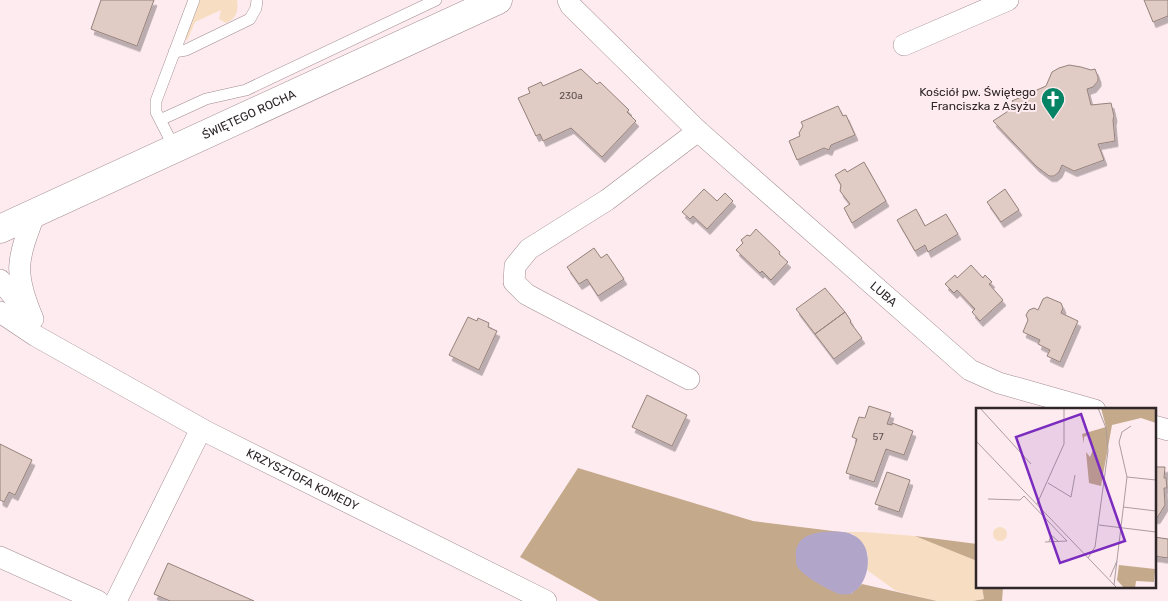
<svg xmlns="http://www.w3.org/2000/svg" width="1168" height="601" viewBox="0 0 1168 601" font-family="Rubik,sans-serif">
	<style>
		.green { fill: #f7dec2 }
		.forest { fill: #c5a98b }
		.water { fill: #b1a6ca }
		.building { fill: #e1cbc5; stroke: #95817b; filter: url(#shadow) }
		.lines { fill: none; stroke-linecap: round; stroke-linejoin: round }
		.service-casing { stroke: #a08b90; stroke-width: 12 }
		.minor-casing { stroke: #a08b90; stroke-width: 22 }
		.primary-casing { stroke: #a08b90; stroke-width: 29 }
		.service { stroke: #fff; stroke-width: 11 }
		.minor { stroke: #fff; stroke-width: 21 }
		.primary { stroke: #fff; stroke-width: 28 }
		.labels { text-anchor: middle; stroke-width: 4; stroke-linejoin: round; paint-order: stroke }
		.number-label { font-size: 10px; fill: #5b4f4f }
		.poi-label { font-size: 12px; fill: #2e2628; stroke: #feebef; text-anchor: end }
		.street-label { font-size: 12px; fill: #2e2628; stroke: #feebef }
		.inset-road { fill: none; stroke: #ab9c9f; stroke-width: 1 }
		.view { fill: #7b2cbf; fill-opacity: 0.15; stroke: #7b2cbf; stroke-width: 2.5 }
		.inset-edge { fill: none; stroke: #2e2628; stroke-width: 2.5 }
	</style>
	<defs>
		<filter id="shadow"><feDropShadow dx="3" dy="5.5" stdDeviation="0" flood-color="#0004"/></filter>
	</defs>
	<rect width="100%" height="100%" fill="#feebef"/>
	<path class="green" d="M199 0H237C239 10 236 19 226 23L219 19 221 10 195 22 187 41 185 37Z
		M841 532H864L915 536 977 561V587H982L984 599 973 601H937L896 591 867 570 868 554 853 534Z"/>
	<path class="forest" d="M578 468 753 521 841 532H822L851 594 862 584 937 601H599L520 557Z
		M915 536 977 544V561Z
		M982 587H1003L1002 601H973L984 599Z"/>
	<path class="water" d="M822 532C832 532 845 530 853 535 871 543 871 569 862 583 860 587 855 591 851 594 847 594 843 595 839 594 829 590 802 576 797 566 796 565 796 559 796 558 794 540 807 534 822 532Z"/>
	<path class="building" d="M101 0H154L137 46 91 29Z
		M1144 0H1168V16L1153 22Z
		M1069 65 1081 67 1091 70 1095 69 1098 77V81L1093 87 1087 89 1091 105 1111 103 1114 116 1113 120 1115 141 1098 144 1104 160 1074 171 1062 165 1059 172 1054 176H1049L1036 166 993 121 1016 106 1012 101 1046 86 1052 72 1059 68Z
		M581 69 597 84 600 82 629 110 627 112 636 121 602 157 571 128 543 141 540 134 536 136 518 98 530 93 528 88 541 82 543 86Z
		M838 106 843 116 846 115 855 135 831 145 829 150 824 148 797 160 789 141 800 136 799 133 803 126 801 122Z
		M864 162 886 201 852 223 844 208 850 204 840 191 841 185 835 175 845 169 847 172Z
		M704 189 717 201 725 193 733 201 707 229 693 216 690 219 682 212Z
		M1005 189 1019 210 1001 222 987 202Z
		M916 209 925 226 946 214 958 234 928 252 925 245 915 251 897 220Z
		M756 229 780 252 779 254 788 262 771 280 762 271 760 273 736 250 743 243 741 240 747 235 750 236Z
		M594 248 601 258 607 254 624 279 598 296 587 279 579 284 567 267Z
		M971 265 983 278 985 275 992 282 989 284 1003 300 980 321 972 312 975 309 957 290 954 293 945 284 955 275 957 278Z
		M825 288 845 312 815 334 796 309Z
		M1047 297 1061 303 1063 308 1061 313 1078 321 1060 362 1047 356 1050 350 1038 344 1040 340 1023 332 1028 320 1026 315 1029 310 1034 308 1038 310 1043 299Z
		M845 312 851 321 850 322 862 338 834 359 815 334Z
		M468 317 477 321 478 318 489 323 488 327 497 331 479 370 449 355Z
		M647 395 687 415 672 446 632 427Z
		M869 406 891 413 887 424 892 425V423L913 431 904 455 886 449 874 482 846 473 857 439 852 437 859 417 865 418Z
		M0 444 32 460 15 495 9 492 4 502 0 500Z
		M1154 467H1165L1164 478H1166L1167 488H1164L1165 505 1157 518H1154Z
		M887 472 910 480 899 512 875 504Z
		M1154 537 1168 539V558L1154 556Z
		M168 563 254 601H170L154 594Z"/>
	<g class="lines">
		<g class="service-casing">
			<path id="service" d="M174 52 186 50 250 19 256 8 257 0
				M160 120 206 99 246 90 436 0
				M175 149 156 112V101L194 0"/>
		</g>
		<g class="minor-casing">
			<g id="minor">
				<path id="s1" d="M568 0 571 6 698 131 970 370 999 383 1095 410"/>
				<path d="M904 45 1008 0"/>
				<path d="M0 280 25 310"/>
				<path id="s2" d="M0 312 36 336 207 432 546 601"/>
				<path d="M33 319C13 272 17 260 35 213"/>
				<path d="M689 379 539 301 526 294 514 282 515 266 529 249 607 200 698 131"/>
				<path d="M1154 426 1168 430"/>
				<path d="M0 557 98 601"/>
				<path d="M116 601 201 429"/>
			</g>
		</g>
		<g class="primary-casing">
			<g id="primary">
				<path id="s3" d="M0 229 498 0"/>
			</g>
		</g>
		<use href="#service" class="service"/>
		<use href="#minor" class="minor"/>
		<use href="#primary" class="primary"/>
	</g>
	<defs>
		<g id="church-pin" transform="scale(1.25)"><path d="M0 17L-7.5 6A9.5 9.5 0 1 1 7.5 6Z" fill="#048365" stroke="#feebef"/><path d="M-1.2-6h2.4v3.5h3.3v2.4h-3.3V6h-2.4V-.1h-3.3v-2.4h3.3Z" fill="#fff"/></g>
	</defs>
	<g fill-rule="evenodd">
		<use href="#church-pin" x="1053" y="99"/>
	</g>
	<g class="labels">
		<g class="number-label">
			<text x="571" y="99">230a</text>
			<text x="878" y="440">57</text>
		</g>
		<g class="poi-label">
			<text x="1036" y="96">Kościół pw. Świętego<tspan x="1036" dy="14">Franciszka z Asyżu</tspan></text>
		</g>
		<g class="street-label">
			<text dy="4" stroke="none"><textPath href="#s3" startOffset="274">ŚWIĘTEGO ROCHA</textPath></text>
			<text dy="4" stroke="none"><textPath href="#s1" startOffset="432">LUBA</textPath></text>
			<text dy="4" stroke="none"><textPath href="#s2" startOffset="346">KRZYSZTOFA KOMEDY</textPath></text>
		</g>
	</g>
	<g transform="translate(976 408)">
		<rect width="180" height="180" fill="#feebef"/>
		<path d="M17 126a7 7 0 1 1 14 0a7 7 0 1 1-14 0Z" fill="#f7dec2"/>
		<path d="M125 0H180V15L165 10 136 17 125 78 113 75 110 44 114 49 117 42 112 27 108 29V36L106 26 130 19ZM143 157 179 161 178 174 160 173 159 180H148L141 172Z" fill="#c5a98b"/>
		<path class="inset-road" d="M4 0 55 56M0 33 141 180M151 69 180 72M72 75 95 89 99 67M48 88 91 133M12 91 44 92 48 88M61 96 88 36V0M147 99 180 103M123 117 180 124M69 134 91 133M73 134 75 127 83 134M112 150 119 139 132 43 130 20 122 0M134 169 141 153M138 177 151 69 143 34 146 24 155 18"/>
		<path class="view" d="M105 6 149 133 84 155 40 29Z"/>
		<rect width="180" height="180" class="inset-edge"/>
	</g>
</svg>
